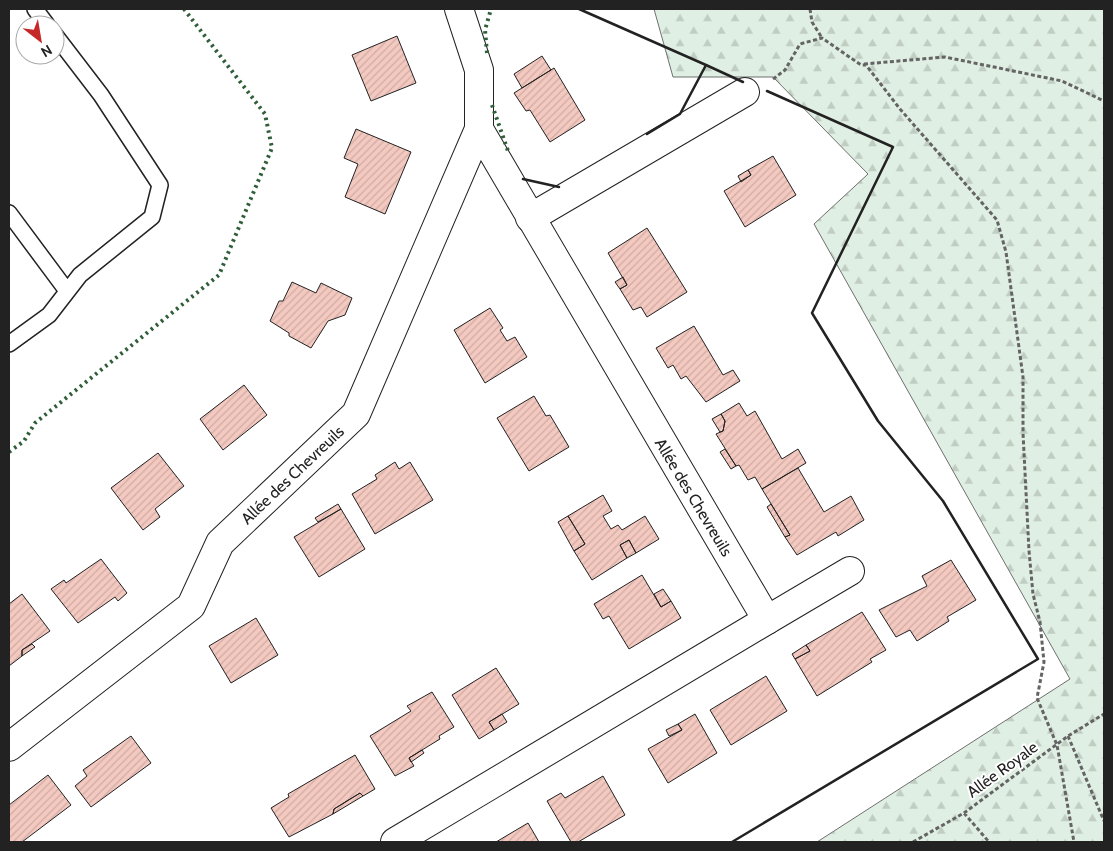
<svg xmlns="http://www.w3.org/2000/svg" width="1113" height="851" viewBox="0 0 1113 851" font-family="Cabin,sans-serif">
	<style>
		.forest { fill: url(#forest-firs); stroke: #6f6f6f }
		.building { fill: url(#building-hatch); stroke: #222 }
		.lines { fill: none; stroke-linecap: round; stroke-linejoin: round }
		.service-casing { stroke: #222; stroke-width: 18 }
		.minor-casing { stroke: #222; stroke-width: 30 }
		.path { stroke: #646464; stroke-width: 3; stroke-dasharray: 4 2.5; stroke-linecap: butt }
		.service { stroke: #fff; stroke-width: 15 }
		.minor { stroke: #fff; stroke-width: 28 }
		.hedge { stroke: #2f5e38; stroke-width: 4; stroke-dasharray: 2.5 4; stroke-linecap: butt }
		.wall { stroke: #222; stroke-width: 2.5 }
		.labels { text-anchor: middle; stroke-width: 4; stroke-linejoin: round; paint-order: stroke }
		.street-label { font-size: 16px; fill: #222; stroke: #fff }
	</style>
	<defs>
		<pattern id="forest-firs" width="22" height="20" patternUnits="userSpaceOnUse" patternTransform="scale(1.25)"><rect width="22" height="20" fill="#e0efe3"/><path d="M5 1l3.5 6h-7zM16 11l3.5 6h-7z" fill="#c0cdc2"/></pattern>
		<pattern id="building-hatch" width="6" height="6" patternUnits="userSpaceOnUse" patternTransform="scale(1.25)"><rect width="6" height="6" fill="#f3c9c0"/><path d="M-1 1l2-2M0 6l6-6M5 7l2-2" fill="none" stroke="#d0aca5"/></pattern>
	</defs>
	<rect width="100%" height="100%" fill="#fff"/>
	<path class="forest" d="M654 9H1104V842H817L1070 679 814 224 868 174 773 77H673Z"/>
	<path class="building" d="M397 36 416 83 371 101 352 55Z
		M542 56 551 70 522 88 514 74Z
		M554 68 585 120 550 142 530 110 526 111 514 93Z
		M356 129 411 152 385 214 345 197 358 164 344 158Z
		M773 156 796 195 745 227 724 191 751 175 748 170Z
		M748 170 751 175 741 182 738 176Z
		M647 228 687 292 647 317 641 307 633 310 620 289 627 285 608 253Z
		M623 277 627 285 620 289 615 282Z
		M292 282 316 293 321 283 352 298 345 315 328 321 311 348 289 336V333L270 321 279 301H283Z
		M490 308 503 328 500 330 507 341 515 337 527 357 485 383 454 330Z
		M694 326 723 375 733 370 740 381 706 402 686 376 681 379 673 365 668 368 656 348Z
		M244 385 267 415 223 450 200 419Z
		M534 396 546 416 550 415 569 447 529 471 497 418Z
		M739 403 747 416 755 411 782 459 798 449 806 463 762 489 755 477 748 480 739 465 736 466 716 434 723 431 725 421 721 414Z
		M721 414 725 421 723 431 720 432 712 419Z
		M725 449 736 466 731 469 720 452Z
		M158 453 184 486 155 509 160 517 143 530 111 488Z
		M395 462 399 469 410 462 433 500 375 534 352 494 377 479 375 475Z
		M798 468 824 512 851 496 864 520 838 536 836 532 797 555 785 537 790 535 762 489Z
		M603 495 612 511 603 516 611 529 618 525 622 530 645 516 659 539 636 553 629 540 620 545 627 558 592 580 574 551 585 544 568 516Z
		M338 504 341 509 318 522 315 518Z
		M771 504 790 535 785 537 767 507Z
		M341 509 365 549 319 577 294 537Z
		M568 516 585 544 574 551 558 522Z
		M629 540 636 553 627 558 620 545Z
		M101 559 127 593 118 601 115 597 78 623 51 589 64 580 66 583Z
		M951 560 976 600 947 617 949 621 917 641 910 630 896 637 879 610 927 586 922 576Z
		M642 575 661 607 671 601 681 618 629 649 609 616 603 619 594 604Z
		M663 589 671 601 661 607 654 594Z
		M22 594 50 631 22 650V656L9 666V604Z
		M862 612 886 650 870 659 872 662 817 696 795 659 810 651 806 645Z
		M256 618 278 655 231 683 209 646Z
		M32 644 35 647 22 656V650Z
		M806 645 810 651 795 659 792 654Z
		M496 668 519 704 489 722 494 730 479 739 452 695Z
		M766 676 787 711 731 745 710 710Z
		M432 692 454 727 439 736 440 739 409 758 414 766 395 776 370 736 411 711 407 706Z
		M502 714 507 722 494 730 489 722Z
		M695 714 717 753 668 783 648 749 682 730 678 724Z
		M678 724 682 730 669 736 666 730Z
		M131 736 151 763 91 807 75 786 87 776 83 770Z
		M422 750 424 753 411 762 409 758Z
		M355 755 375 789 363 796 360 793 334 809 333 814 289 837 271 808 289 797 288 794Z
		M48 775 71 805 22 842H9V805Z
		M603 776 625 815 578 842H571L547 801 561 793 565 798Z
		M360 793 363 796 333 814 334 809Z
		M528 823 539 842H496Z"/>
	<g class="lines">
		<g class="service-casing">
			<path id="service" d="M35 9 47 25
				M9 213 67 291
				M9 344 49 315 80 275 152 217 160 185 101 95 55 35"/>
		</g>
		<g class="minor-casing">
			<g id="minor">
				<path d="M530 218 745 92"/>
				<path d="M767 620 850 571"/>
				<path id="s1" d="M9 747 191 606 220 543 356 414 479 129V70L459 9"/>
				<path d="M395 842 767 620 479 129"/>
			</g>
		</g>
		<path class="path" d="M810 9 812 22 822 38
			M864 64 945 57 1062 81 1104 101
			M773 79 785 70 800 44 822 38 861 65H866L900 109 997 220 1006 252 1023 377V433L1029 551 1033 594 1040 622 1044 662 1037 698 1057 745 1074 842
			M1068 736 1104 821
			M964 813 989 842
			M913 842 964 813 1068 736 1104 714"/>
		<use href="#service" class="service"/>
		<use href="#minor" class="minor"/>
		<path class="hedge" d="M487 53 485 30 491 9
			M492 105 508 151
			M9 452 24 441 35 423 219 275 272 148 265 114 184 9"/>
		<path class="wall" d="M579 9 706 65 680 114 647 134
			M706 65 743 82
			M523 179 559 187
			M732 842 1038 659 943 501 878 421 812 313 893 147 767 91"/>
	</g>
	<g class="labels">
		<g class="street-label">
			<text dy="6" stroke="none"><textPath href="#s1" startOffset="399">Allée des Chevreuils</textPath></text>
			<text transform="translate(694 497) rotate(59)" y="6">Allée des Chevreuils</text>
			<text transform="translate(1002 769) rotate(-36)" y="6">Allée Royale</text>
		</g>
	</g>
	<rect width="1113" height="851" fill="none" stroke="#222222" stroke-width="20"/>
	<g transform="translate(40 40) rotate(149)"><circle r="24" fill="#ffffff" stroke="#a7a7a7"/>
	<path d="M0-4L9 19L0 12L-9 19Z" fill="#c62828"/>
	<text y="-8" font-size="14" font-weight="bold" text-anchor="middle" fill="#222222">N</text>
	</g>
</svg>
